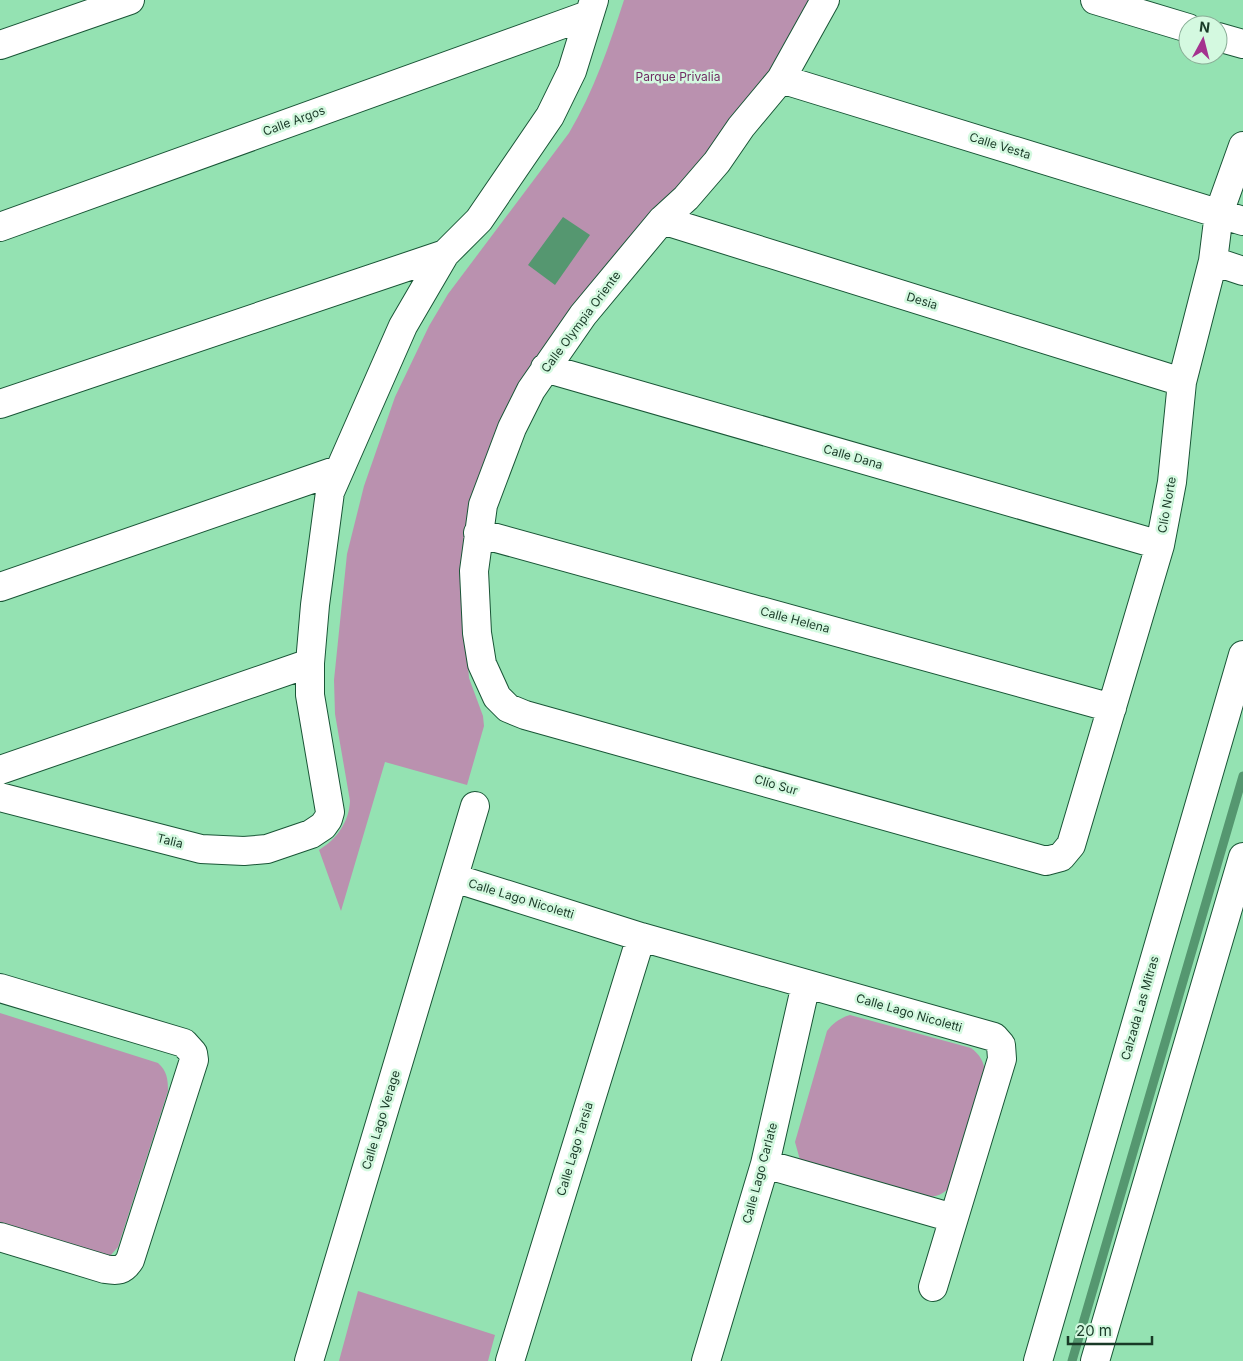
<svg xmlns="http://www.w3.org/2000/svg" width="1243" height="1361" viewBox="0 0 1243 1361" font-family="Inter,sans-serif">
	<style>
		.green { fill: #ba91af }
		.water { fill: #559770 }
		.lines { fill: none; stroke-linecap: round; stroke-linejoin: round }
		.stream { stroke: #559770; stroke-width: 9 }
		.minor-casing { stroke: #195536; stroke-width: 30 }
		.secondary-casing { stroke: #195536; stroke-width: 30 }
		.minor { stroke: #fff; stroke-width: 28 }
		.secondary { stroke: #fff; stroke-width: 28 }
		.labels { text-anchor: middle; stroke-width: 5; stroke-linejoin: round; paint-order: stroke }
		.park-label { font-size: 12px; fill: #712b63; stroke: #d4f9e0 }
		.street-label { font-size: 12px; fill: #193a27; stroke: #d4f9e0 }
	</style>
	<rect width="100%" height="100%" fill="#94e2b2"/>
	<path class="green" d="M624 0H819L779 68 513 416 467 650 469 678 483 716 484 726 467 785 385 762 341 911 319 850C337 839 349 822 350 801L335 714 334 680 347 554 364 486 395 397 429 326 448 294 569 133C594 91 609 46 624 0Z
		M0 1013 158 1063C167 1071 168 1079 168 1091L118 1247 111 1255 101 1257 0 1224Z
		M850 1015 971 1048C980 1055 984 1061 985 1073L953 1181C947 1192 941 1196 928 1197L800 1160 795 1142 827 1031C833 1023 840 1018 850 1015Z
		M358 1291 495 1335 488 1361H339Z"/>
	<path class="water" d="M563 217 590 235 555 285 528 265Z"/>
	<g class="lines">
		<path class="stream" d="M1072 1361 1243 776"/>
		<g class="minor-casing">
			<path id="minor" d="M825 0 781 79 741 127 717 162 686 198 662 220 583 315 531 390 512 428 483 505 474 571 477 633 482 664 497 697 508 708 525 715 1046 861 1061 857 1071 845 1160 545 1172 482 1182 382 1213 261 1219 213 1243 146
				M1095 0 1188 28
				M1218 37 1243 44
				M0 45 130 0
				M781 79 1243 221
				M662 220 1182 382
				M0 227 588 15
				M1213 261 1243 271
				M545 368 1160 545
				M0 404 445 254
				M478 533 1112 708
				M0 587 338 470
				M0 770 310 663
				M0 797 201 849 244 851 267 849 311 834 323 826 328 819 330 812 310 695V663L315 605 330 492 403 326 445 254 479 220 550 116 572 71 594 0
				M454 878 641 937 994 1037 1001 1045 1002 1059 933 1287
				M0 988 184 1043 193 1053 194 1060 130 1260C123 1271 118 1271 105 1269L0 1237
				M765 1164 953 1218
				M309 1361 475 806
				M510 1361 641 937
				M706 1361 765 1164 806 984"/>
		</g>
		<g class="secondary-casing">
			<path id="secondary" d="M1038 1361 1243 655
				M1095 1361 1243 857"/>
		</g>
		<use href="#minor" class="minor"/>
		<use href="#secondary" class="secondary"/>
	</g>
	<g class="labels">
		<g class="park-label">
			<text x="678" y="81">Parque Privalia</text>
		</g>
		<g class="street-label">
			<text transform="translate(294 121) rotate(-20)" y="4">Calle Argos</text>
			<text transform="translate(1000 146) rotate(17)" y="4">Calle Vesta</text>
			<text transform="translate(922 301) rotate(17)" y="4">Desia</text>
			<text transform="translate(581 322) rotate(-53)" y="4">Calle Olympia Oriente</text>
			<text transform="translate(853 457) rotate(16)" y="4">Calle Dana</text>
			<text transform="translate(1167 505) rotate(-80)" y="4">Clío Norte</text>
			<text transform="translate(795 620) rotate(15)" y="4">Calle Helena</text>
			<text transform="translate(776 785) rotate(16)" y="4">Clío Sur</text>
			<text transform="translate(170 841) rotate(14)" y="4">Talia</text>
			<text transform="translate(521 899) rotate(17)" y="4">Calle Lago Nicoletti</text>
			<text transform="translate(1140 1008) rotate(-74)" y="4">Calzada Las Mitras</text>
			<text transform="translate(909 1013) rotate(16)" y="4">Calle Lago Nicoletti</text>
			<text transform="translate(381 1120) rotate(-73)" y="4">Calle Lago Verage</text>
			<text transform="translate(575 1149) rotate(-73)" y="4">Calle Lago Tarsia</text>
			<text transform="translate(760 1173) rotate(-75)" y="4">Calle Lago Carlate</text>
		</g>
	</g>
	<g transform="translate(1203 40) rotate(7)"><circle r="24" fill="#d4f9e0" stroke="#89ad96"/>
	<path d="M0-4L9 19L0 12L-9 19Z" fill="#a4338f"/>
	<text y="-8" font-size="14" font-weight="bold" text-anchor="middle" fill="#193a27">N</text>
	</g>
	<path d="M1068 1336v8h84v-8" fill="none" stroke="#193a27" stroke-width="2.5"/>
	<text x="1076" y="1336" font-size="15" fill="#193a27" stroke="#d4f9e0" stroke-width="4" paint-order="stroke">20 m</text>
</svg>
